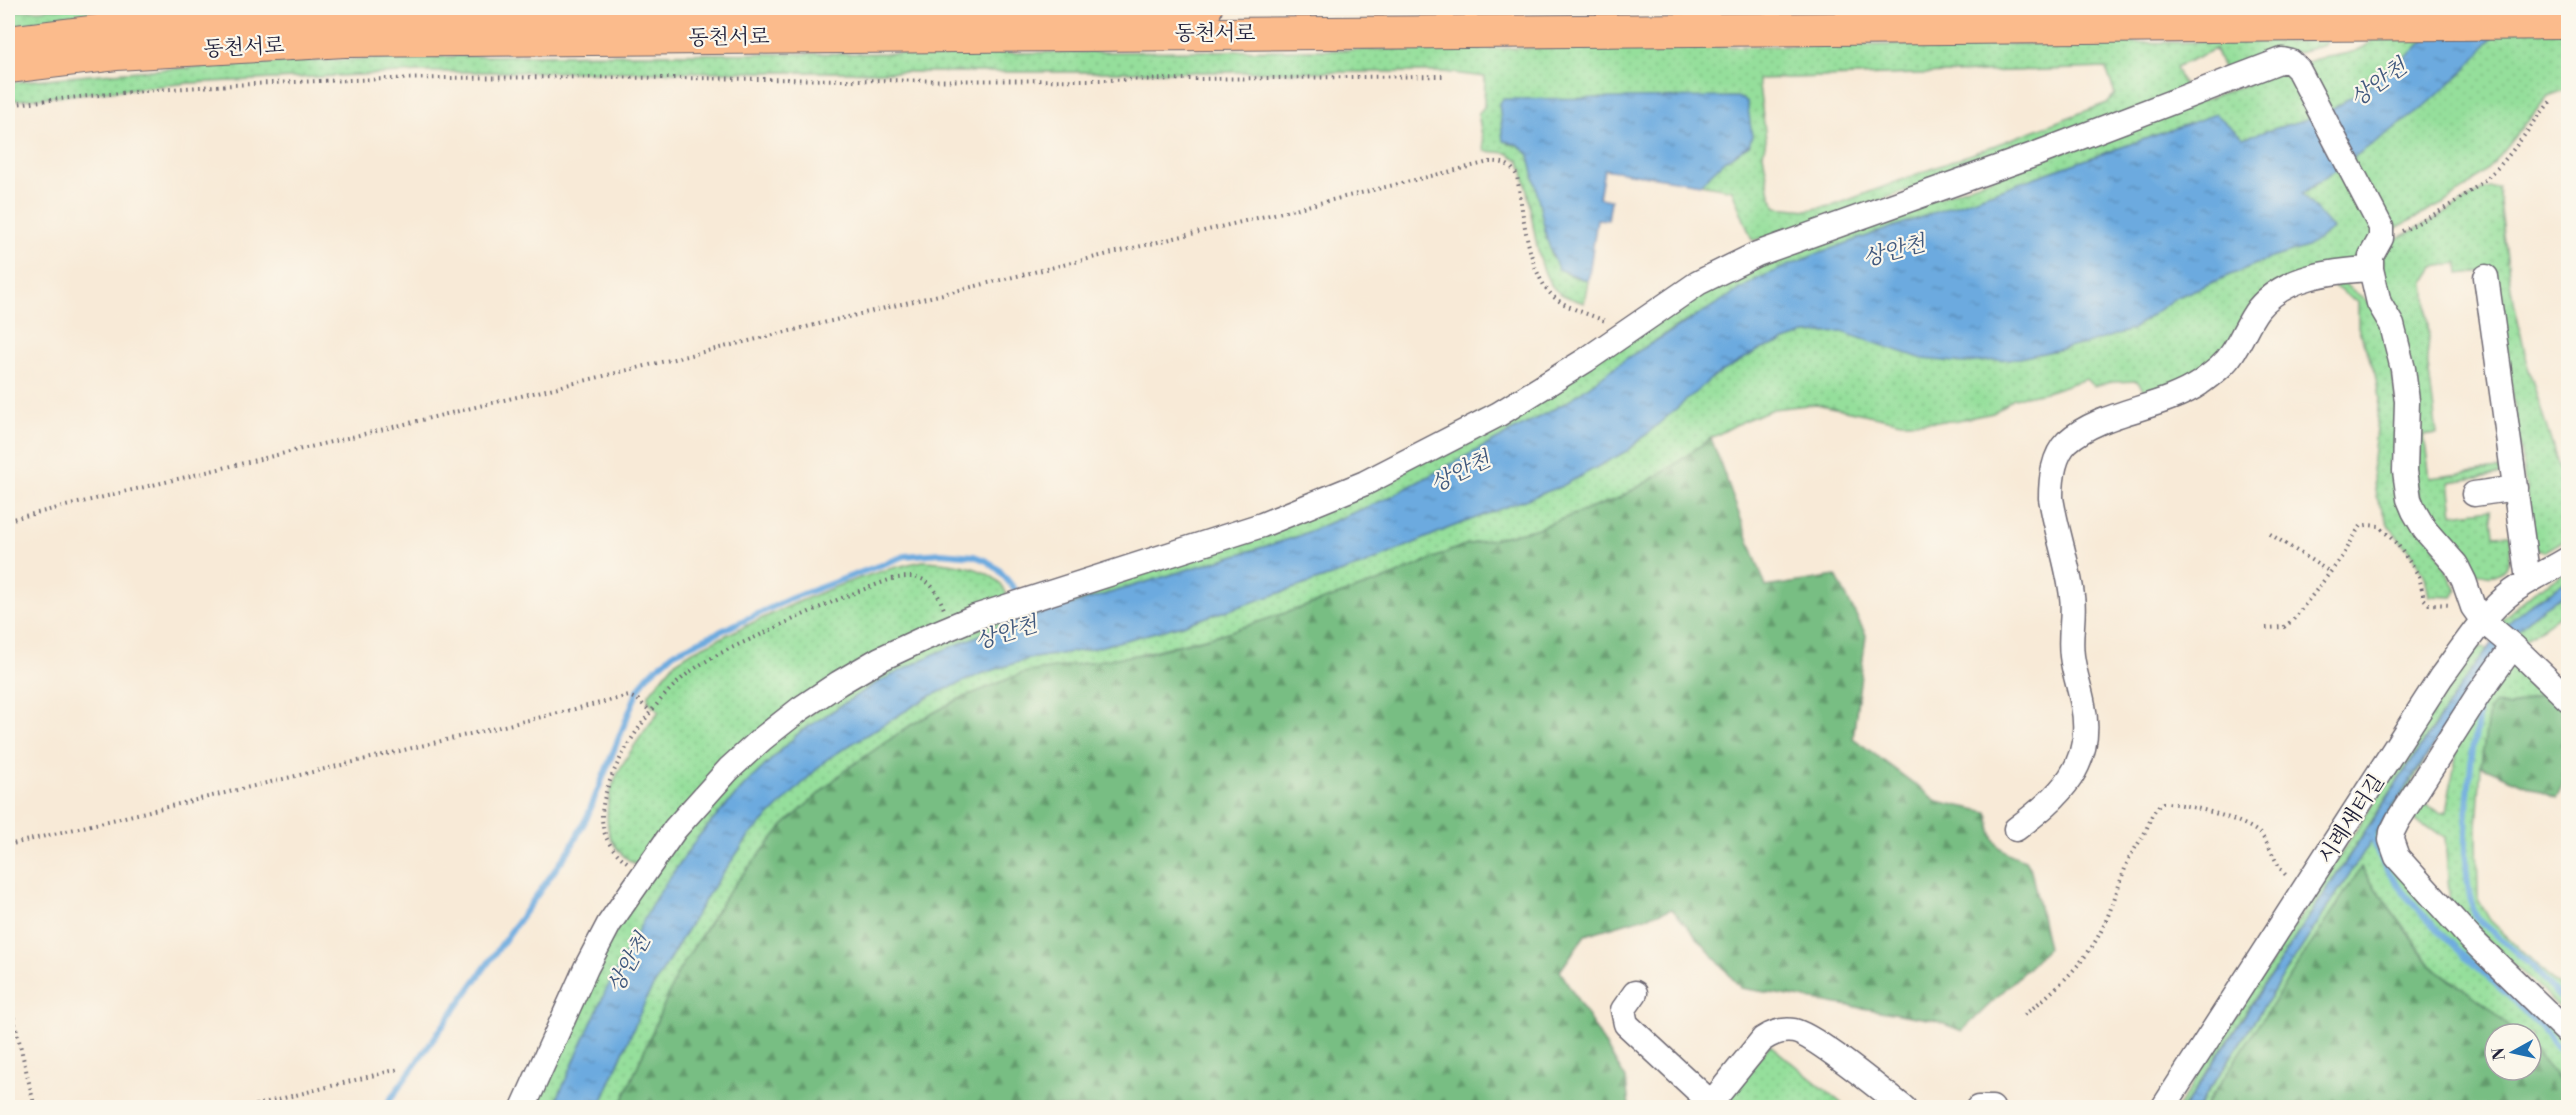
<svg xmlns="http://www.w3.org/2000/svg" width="2576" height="1115" viewBox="0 0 2576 1115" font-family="'Libre Bodoni','Noto Serif KR',serif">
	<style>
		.grass { fill: url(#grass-dots); stroke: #5c806b; stroke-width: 1.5; fill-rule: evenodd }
		.forest { fill: url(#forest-firs); stroke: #4d705f; stroke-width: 1.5 }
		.water { fill: url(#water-ripples); stroke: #47668d; stroke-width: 1.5 }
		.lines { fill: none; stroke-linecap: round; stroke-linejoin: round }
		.stream { stroke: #6caadf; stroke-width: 6 }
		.minor-casing { stroke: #6d6872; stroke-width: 27 }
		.major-casing { stroke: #6d6872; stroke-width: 34 }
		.path { stroke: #6d6872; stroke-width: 4; stroke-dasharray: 1.5 4.5; stroke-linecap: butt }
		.minor { stroke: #fff; stroke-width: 24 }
		.major { stroke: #fbbb8c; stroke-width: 32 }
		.labels { text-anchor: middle; stroke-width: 4.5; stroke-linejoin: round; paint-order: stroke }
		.street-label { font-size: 21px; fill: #22223b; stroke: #fbf7ec }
		.water-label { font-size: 22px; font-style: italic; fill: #40587d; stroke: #fbf7ec }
	</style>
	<defs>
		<pattern id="grass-dots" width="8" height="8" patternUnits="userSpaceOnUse" patternTransform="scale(1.5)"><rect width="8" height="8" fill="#95df9b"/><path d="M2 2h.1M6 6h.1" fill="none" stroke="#80bf86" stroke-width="1.8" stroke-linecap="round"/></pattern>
		<pattern id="forest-firs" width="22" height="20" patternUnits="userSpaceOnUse" patternTransform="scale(1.5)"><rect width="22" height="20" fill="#78be83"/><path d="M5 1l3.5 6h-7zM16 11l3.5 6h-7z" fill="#629a6c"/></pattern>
		<pattern id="water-ripples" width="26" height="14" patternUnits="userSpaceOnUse" patternTransform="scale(1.5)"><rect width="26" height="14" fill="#6caadf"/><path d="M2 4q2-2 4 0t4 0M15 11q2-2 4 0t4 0" fill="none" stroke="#588ab6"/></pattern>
	</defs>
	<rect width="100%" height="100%" fill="#fbf7ec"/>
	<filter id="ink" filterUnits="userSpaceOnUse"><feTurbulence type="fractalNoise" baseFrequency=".0167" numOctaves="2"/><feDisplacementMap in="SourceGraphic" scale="12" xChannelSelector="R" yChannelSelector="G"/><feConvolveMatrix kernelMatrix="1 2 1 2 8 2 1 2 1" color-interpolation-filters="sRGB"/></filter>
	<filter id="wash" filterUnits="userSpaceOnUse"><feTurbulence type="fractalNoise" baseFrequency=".008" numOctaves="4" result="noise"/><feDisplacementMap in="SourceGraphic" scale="24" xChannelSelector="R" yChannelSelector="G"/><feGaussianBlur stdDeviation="1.35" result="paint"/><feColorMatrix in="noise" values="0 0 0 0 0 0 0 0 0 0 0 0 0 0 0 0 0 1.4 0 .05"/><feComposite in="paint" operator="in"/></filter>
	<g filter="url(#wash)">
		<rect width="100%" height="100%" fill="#f8ead7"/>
		<path class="grass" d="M66 8H247L8 28V12Z
			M2392 8H2452L2415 50 2372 84 2335 107 2304 120 2243 138 2216 114 1819 253 1688 320 1627 358 1567 402 1388 498 1296 537 1004 625 873 685 800 732 745 785 698 837 655 899 553 1107 529 1108 590 973 644 880 765 744 891 659 1290 520 1738 271 2316 59C2361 51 2371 53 2392 8Z
			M2514 8H2568V89L2548 96 2496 161 2470 185 2446 202 2386 233 2341 266 2319 270 2216 361 2153 396 2146 393 2137 381 2112 382 2093 386 2086 379 2046 392 2014 398 1993 413 1953 421 1902 422 1816 404 1773 409 1743 421 1711 438 1664 472 1619 498 1535 529 1462 546 1381 581 1225 633 959 699 911 725 844 771 783 826 727 894 678 972 620 1107 599 1108 648 995 707 896 749 836 827 759 928 697 981 674 1028 659 1091 649 1182 625 1277 594 1363 565 1449 528 1562 486 1627 451 1713 377 1757 351 1805 334 1842 332 1880 343 2019 358 2085 344 2131 330 2175 298 2268 259 2307 247 2333 229 2302 194 2423 108 2465 70Z
			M2327 41 2325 45 2286 55 2226 75 2215 49 2176 67 2186 91 1778 237 1752 240 1732 190 1700 184 1725 160 1749 145 1508 144 1518 145 1529 155 1552 257 1567 274 1588 281 1584 303C1576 300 1566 298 1558 292 1532 273 1533 192 1519 160L1507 153 1485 151 1478 114 1484 107 1485 77 1444 72H421L190 83 8 101V83C332 48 660 55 986 53 1433 50 1880 47 2327 41ZM2106 68 2115 94 2107 103 1835 205 1808 210 1776 207 1770 194 1763 154 1766 139 1758 79Z
			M2498 187 2511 289 2529 370 2568 497V538L2544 552 2537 550 2534 546 2495 270 2459 274 2458 263 2434 267 2425 281 2429 338 2427 358 2437 434 2424 436 2430 478 2505 468V474L2449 482 2453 514 2491 509 2494 535 2510 534C2514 570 2498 588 2464 565L2423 520 2384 289 2382 246 2439 217 2484 189Z
			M2335 277 2370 303 2386 321 2401 436 2436 549 2457 591 2453 597 2429 596 2425 577 2417 561 2389 526 2376 496 2372 469 2379 398 2375 374 2358 327V303L2335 287 2330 281Z
			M923 561C949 562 1003 566 1008 600L832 681 640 866C626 861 613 847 609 833 598 786 634 747 659 711L648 701 649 694 674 663 693 651C767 616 842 577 923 561Z
			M2568 571V580L2529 605 2506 627 2502 623V619L2536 590Z
			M2568 592V609L2522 642 2513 634 2544 606Z
			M2483 647 2487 649 2435 724 2184 1107 2177 1108 2448 688 2476 648Z
			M2510 659 2550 691 2508 707 2489 710 2481 766 2477 828 2478 899 2490 920 2568 995 2562 1005 2558 1006 2450 905 2445 837 2406 816 2416 799 2440 813 2446 812 2456 757 2448 750Z
			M2443 730 2383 832 2568 1044V1091L2531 1046V1034H2517L2482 1002 2432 966 2361 868 2205 1107 2198 1108Z
			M1770 1045 1846 1107H1739L1726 1097Z"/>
		<path class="forest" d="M1711 438 1766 587 1836 576 1866 635 1853 738 1937 801 1988 812C1992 843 1995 850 2025 860L2031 870 2048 948 1962 1031 1934 1020 1741 988 1672 909 1585 935 1560 971 1626 1079 1629 1107H620L678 972 727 894 783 826 844 771 911 725 959 699 1023 673 1148 653 1225 633 1381 581 1462 546 1535 529 1619 498 1664 472Z
			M2550 691 2568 710V774L2556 798 2481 766 2489 710 2495 703 2509 707Z
			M2361 868 2431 966 2482 1002 2517 1034H2495V1070H2531V1047L2568 1092V1107H2205Z"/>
		<path class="water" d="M2452 8H2518L2465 70 2423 108 2302 194 2333 229 2307 247 2268 259 2175 298 2131 330 2085 344 2019 358 1965 363 1923 359 1842 332 1805 334 1757 351 1713 377 1627 451 1562 486 1449 528 1363 565 1277 594 1182 625 1091 649 1028 659 981 674 928 697 827 759 749 836 707 896 648 995 599 1107 553 1108 606 990 655 899 698 837 745 785 800 732 873 685 932 655 1004 625 1296 537 1388 498 1567 402 1627 358 1759 278 1819 253 2216 114 2243 138 2304 120 2335 107 2372 84 2415 50Z
			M1737 97 1747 101 1752 136 1749 145 1725 160 1700 184 1604 169 1599 198 1611 200 1608 220 1597 219 1588 281 1558 269 1547 240 1529 155 1519 145 1503 141 1499 103 1503 99Z
			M2568 580V592L2544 606 2513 634 2443 730 2198 1107 2184 1108 2474 666 2514 617 2529 605Z"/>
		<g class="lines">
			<path class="stream" d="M2478 710C2480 721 2473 743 2472 756 2467 795 2459 884 2477 918L2533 967 2568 1007
				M2373 832C2373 884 2488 975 2526 1012 2541 1027 2555 1044 2568 1061
				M384 1108 570 849 587 817 638 690 647 676 674 653 792 598 905 556 941 553 974 556 987 561 999 570 1017 592"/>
		</g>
	</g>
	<g filter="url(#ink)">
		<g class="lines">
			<g class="minor-casing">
				<path id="minor" d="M2486 277 2528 580
					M2474 494 2516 488
					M2513 646 2478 695 2398 820 2392 832 2391 840 2397 857 2471 939 2568 1033
					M2016 829C2060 796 2095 765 2083 705 2080 688 2074 673 2072 656 2069 635 2075 616 2072 596 2068 563 2056 531 2051 498 2051 479 2053 456 2067 442 2101 411 2162 409 2200 383 2212 374 2225 365 2233 352 2242 339 2248 322 2258 309 2285 276 2332 271 2371 269
					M1635 993 1623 1010 1626 1024 1711 1103
					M523 1108 586 968 609 924 675 829 729 769 762 739 800 709 839 683 880 659 925 638 975 617 1262 525 1365 483 1499 414 1586 360 1698 283 1757 254 2036 154 2282 60 2291 62 2298 69 2381 227V238L2371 256V269L2379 303 2392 325 2403 369 2407 401 2405 471 2409 499 2414 511 2425 530 2456 565 2464 581 2473 607 2483 621 2513 646 2568 699
					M1707 1108 1763 1039C1772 1033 1783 1029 1794 1031 1815 1035 1883 1092 1904 1108
					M1978 1108H1992
					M2163 1108 2441 677C2463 648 2483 614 2512 592 2530 579 2550 570 2568 559"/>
			</g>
			<g class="major-casing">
				<path id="major" d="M8 42 116 29 347 15 1206 8
					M8 67 116 54 345 41 2568 23"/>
			</g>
			<path class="path" d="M8 105C287 70 570 77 851 80 1048 82 1245 78 1443 76
				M2402 231C2437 214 2475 193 2502 163 2519 144 2534 121 2551 101
				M8 520 1489 162C1502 161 1511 164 1517 176 1523 210 1527 275 1555 298 1569 309 1589 314 1605 321
				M2270 534 2330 572
				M2266 628 2284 627 2293 620 2343 556 2357 531 2361 526 2367 525 2379 526 2398 545 2419 576 2424 599 2429 604 2451 605
				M8 845 629 696 638 700 651 712
				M627 862C600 842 597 817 608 786 621 749 655 700 686 675 707 658 733 647 758 636 801 615 846 595 892 579 922 573 933 580 944 609
				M8 994 35 1108
				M2024 1015C2051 994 2083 965 2099 935 2111 913 2117 889 2126 866 2130 854 2138 845 2144 834 2150 823 2151 810 2163 803 2182 802 2247 820 2260 834 2272 847 2275 866 2288 877
				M244 1108 399 1069"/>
			<use href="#minor" class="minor"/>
			<use href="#major" class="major"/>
		</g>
	</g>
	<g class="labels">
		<g class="street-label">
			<text x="1215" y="40">동천서로</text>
			<text transform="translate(729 37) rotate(-1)" y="7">동천서로</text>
			<text transform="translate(244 47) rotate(-3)" y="7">동천서로</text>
			<text transform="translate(2351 819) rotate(-57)" y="7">시례새터길</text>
		</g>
		<g class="water-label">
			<text transform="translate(2378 82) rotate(-36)" y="8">상안천</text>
			<text transform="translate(1894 250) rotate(-15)" y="8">상안천</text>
			<text transform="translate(1460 471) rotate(-26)" y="8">상안천</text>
			<text transform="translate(1006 632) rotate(-17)" y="8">상안천</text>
			<text transform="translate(628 963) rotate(-61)" y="8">상안천</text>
		</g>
	</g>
	<rect width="2576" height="1115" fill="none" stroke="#fbf7ec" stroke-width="30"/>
	<g transform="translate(2513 1052) rotate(262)"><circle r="28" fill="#fbf7ec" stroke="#a4a2a5" stroke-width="1.5"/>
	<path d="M0-4.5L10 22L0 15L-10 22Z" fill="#1f6fb2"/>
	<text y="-9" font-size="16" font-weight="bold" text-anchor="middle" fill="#22223b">N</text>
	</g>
</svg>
